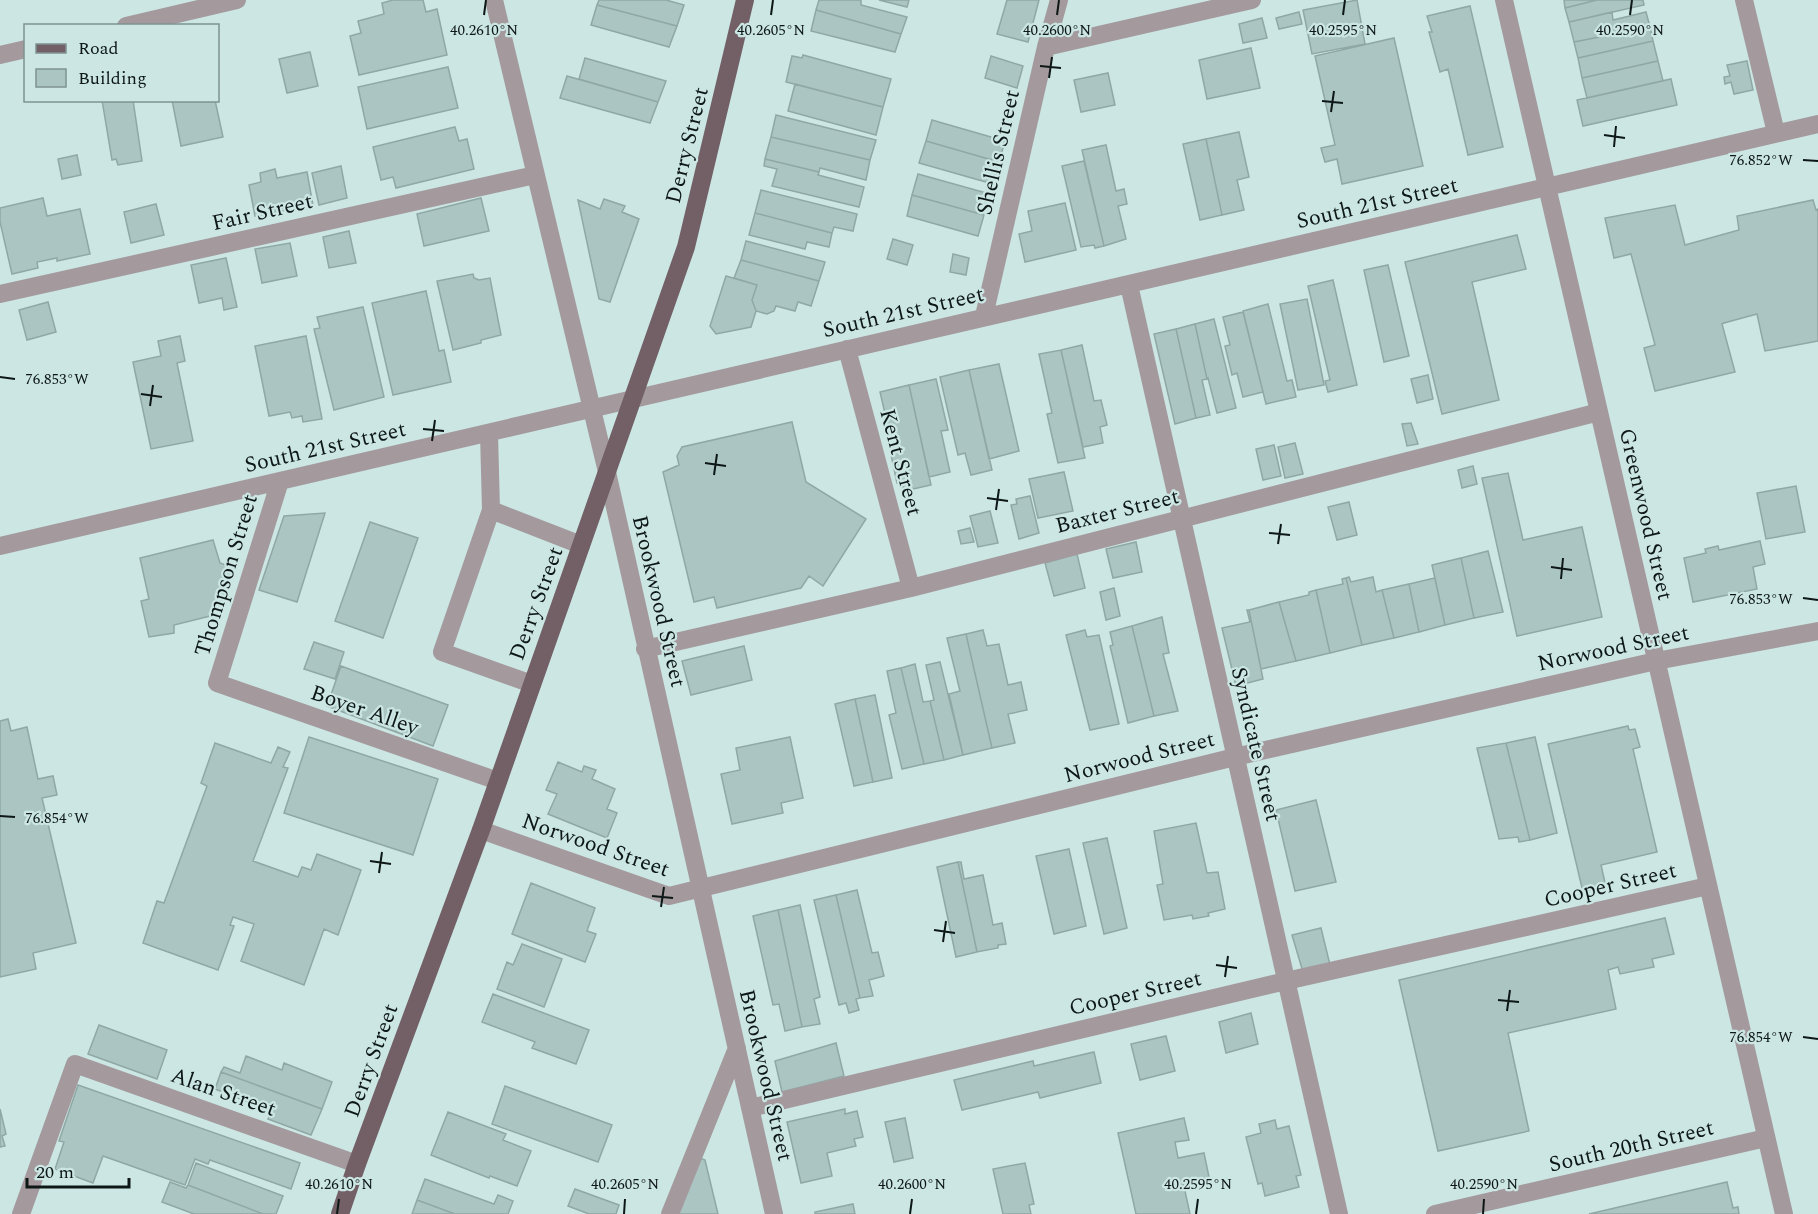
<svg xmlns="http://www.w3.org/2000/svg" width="1818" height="1214" viewBox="0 0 1818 1214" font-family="Spectral,serif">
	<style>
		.building { fill: #abc5c3; stroke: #8fa8a6; stroke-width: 1.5 }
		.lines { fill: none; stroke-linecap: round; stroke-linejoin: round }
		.minor { stroke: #a49a9d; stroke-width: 18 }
		.major { stroke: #726066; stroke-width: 18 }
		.ticks { fill: none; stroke: #0d1716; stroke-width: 2 }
		.labels { text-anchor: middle; stroke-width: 4.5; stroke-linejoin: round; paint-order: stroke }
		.street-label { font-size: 22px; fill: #0d1716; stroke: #cbe6e3 }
		.ticks-label { font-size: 15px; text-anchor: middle; fill: #0d1716; stroke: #cbe6e3; stroke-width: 4.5; stroke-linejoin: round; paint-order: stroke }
	</style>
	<rect width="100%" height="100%" fill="#cbe6e3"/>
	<path class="building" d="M393 0H423L426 12 437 9 447 55 359 75 350 36 361 33 358 21 384 14 382 3Z
		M599 0H666L684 5 677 26 597 5Z
		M819 0H861V5L907 17 901 34 816 10Z
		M879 0H909L907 7Z
		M1007 0H1039L1028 42 997 34Z
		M1357 0 1365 44 1312 54 1303 10Z
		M1564 0H1597L1565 8Z
		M1597 0H1643L1644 5 1569 22 1565 8Z
		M597 5 677 26 669 47 591 25Z
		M1470 6 1503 147 1468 155 1448 69 1440 72 1429 32H1432L1427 16Z
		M816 10 901 34 895 52 811 31Z
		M1299 12 1302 24 1279 29 1276 18Z
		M1612 12 1613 20 1646 12 1650 27 1574 42 1569 22Z
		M1262 18 1267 38 1243 43 1239 24Z
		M1650 27 1653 41 1578 58 1574 42Z
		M1394 38 1423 166 1342 184 1337 159 1325 162 1321 148 1335 145 1315 56Z
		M1653 41 1658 61 1582 78 1578 58Z
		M1251 48 1260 88 1207 99 1199 60Z
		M310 52 318 86 287 93 279 59Z
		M803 55 891 79 883 107 786 82 792 56 802 58Z
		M991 56 1023 66 1017 88 985 78Z
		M585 58 666 81 658 102 579 79Z
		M1658 61 1663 81 1587 98 1582 78Z
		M1747 61 1753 90 1734 94 1731 82 1725 84 1724 77 1730 76 1727 65Z
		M448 67 458 108 367 129 358 87Z
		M1108 73 1115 105 1081 112 1074 80Z
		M567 76 658 102 650 123 560 98Z
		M1671 79 1677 105 1583 126 1577 100Z
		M795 84 883 107 876 135 788 111Z
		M102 100H133L142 161 118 165 116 159 112 160Z
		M172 100H215L223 137 181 146Z
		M776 115 876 140 870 160 771 137Z
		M932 120 1005 141 999 162 926 141Z
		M455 127 459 141 467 139 474 169 396 188 393 177 381 180 373 147Z
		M1239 132 1249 177 1237 180 1244 210 1222 215 1206 139Z
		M771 137 870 160 866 180 820 168 819 172 765 159Z
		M1206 139 1222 215 1200 220 1183 144Z
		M926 141 999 162 993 184 919 163Z
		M1106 145 1116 191 1124 189 1127 204 1118 206 1126 239 1104 246 1082 150Z
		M77 155 81 175 62 179 58 159Z
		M765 159 819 172 818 175 864 187 859 207 772 186 777 169 764 166Z
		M1084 161 1104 246 1095 248 1094 245 1081 247 1062 166Z
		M341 166 347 198 319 205 312 173Z
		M275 169 277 178 307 172 313 205 255 216 249 185 261 182 260 173Z
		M918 174 990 194 984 215 912 195Z
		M761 190 857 214 853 231 834 227 832 233 755 213Z
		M912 195 984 215 978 236 907 216Z
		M43 198 47 216 80 209 90 254 57 261V258L37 262 38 268 12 274 0 222V208Z
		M481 198 489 231 424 246 417 214Z
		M604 199 625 206 622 212 639 219 610 302 599 299 578 200 600 209Z
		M1813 200 1816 210 1818 209V341L1765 351 1757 314 1724 323 1722 324 1735 372 1655 391 1644 348 1655 345 1631 254 1614 258 1605 218 1675 205 1685 245 1739 230 1737 216Z
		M1065 203 1076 250 1025 262 1019 234 1032 231 1028 211Z
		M156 204 164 235 131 243 124 212Z
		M755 213 832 233 829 247 807 242 805 249 749 235Z
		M349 231 356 263 329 268 323 237Z
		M1517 235 1526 269 1472 282 1499 400 1442 414 1405 262Z
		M893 239 913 245 907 265 887 259Z
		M746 241 825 262 819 281 741 260Z
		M290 243 297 276 262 283 255 249Z
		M953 254 969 258 966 275 950 272Z
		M226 258 237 307 224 310 222 298 199 303 191 265Z
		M741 260 819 281 811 306 798 302 795 311 776 306 774 311 767 314 756 311 752 300 757 285 734 278Z
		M1388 265 1409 356 1384 362 1364 270Z
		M473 274 474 278 479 280 490 278 501 335 481 340V343L453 350 437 281Z
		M726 276 757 285 752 300 756 311 751 327 716 334 710 326Z
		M1333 280 1357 385 1328 392 1325 381 1330 380 1308 286Z
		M426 291 439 351 444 350 451 382 393 395 372 303Z
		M1307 299 1324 385 1298 390 1280 304Z
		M48 302 56 332 27 340 19 310Z
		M1268 304 1287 381 1292 380 1296 397 1266 404 1243 311Z
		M363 307 384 397 334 410 314 329 320 328 317 317Z
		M1243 312 1263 392 1243 397 1237 373 1232 375 1225 346 1230 345 1223 317Z
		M1214 319 1236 408 1217 413 1208 378 1207 379 1195 324Z
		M1195 324 1207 379 1202 380 1210 415 1196 418 1176 329Z
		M1176 329 1196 418 1175 424 1154 334Z
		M180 336 185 361 177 363 193 441 151 449 133 362 161 356 158 341Z
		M306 336 322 419 303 422 302 416 292 418 290 412 269 416 255 346Z
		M1082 345 1094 401 1101 400 1107 425 1100 427 1103 443 1083 447 1061 350Z
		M1061 350 1085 458 1058 463 1047 414 1052 413 1039 354Z
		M999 364 1019 451 989 459 969 370Z
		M969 370 992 470 971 475 965 453 958 455 940 377Z
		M1428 375 1433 399 1417 403 1411 379Z
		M936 379 948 430 941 431 950 472 929 477 909 385Z
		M909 385 931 485 904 491 902 482 897 483 888 440 891 439 880 392Z
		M792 422 806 482 866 519 823 586 809 576 801 588 717 608 714 597 694 602 663 472 679 465 677 456 682 447Z
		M1411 423 1418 444 1407 446 1402 424Z
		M1295 443 1303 474 1285 478 1278 447Z
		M1274 445 1281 476 1263 480 1256 449Z
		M1473 466 1477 484 1462 488 1458 470Z
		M1064 472 1073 511 1038 518 1029 479Z
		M1508 473 1523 540 1582 527 1602 617 1517 636 1482 478Z
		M1796 486 1805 532 1766 539 1757 493Z
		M1030 496 1039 533 1019 539 1011 505 1017 504 1016 499Z
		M1349 502 1357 535 1337 540 1328 507Z
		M990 511 998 543 978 547 970 516Z
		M325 513 297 602 259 590 284 516Z
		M370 522 418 538 383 638 335 621Z
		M970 528 974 542 961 544 958 531Z
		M213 540 220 563 234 568 218 614 174 625V633L149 637 141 601 149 599 140 558Z
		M1760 541 1765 564 1753 567 1757 589 1693 602 1684 558 1706 553 1705 549 1718 546 1719 550Z
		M1136 542 1142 572 1113 578 1106 549Z
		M1488 551 1503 612 1474 618 1461 558Z
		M1077 554 1085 588 1054 596 1045 563Z
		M1461 558 1474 618 1445 625 1432 565Z
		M1349 577 1351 582 1373 577 1376 592 1382 590 1394 638 1362 645 1346 578Z
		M1346 578 1362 645 1330 653 1316 590 1343 584 1342 579Z
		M1435 578 1445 625 1419 632 1409 584Z
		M1409 584 1419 632 1394 638 1382 590Z
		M1114 588 1120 616 1106 620 1100 592Z
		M1316 590 1330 653 1296 661 1279 602 1309 595V592Z
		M1279 602 1296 661 1261 669 1249 610Z
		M1247 610H1249L1263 679 1236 686 1222 628 1250 622Z
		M1162 617 1169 653 1163 654 1178 711 1154 716 1132 626Z
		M1132 626 1154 716 1128 723 1112 654 1110 646 1113 645 1110 632Z
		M983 630 987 646 999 644 1008 685 1021 682 1027 710 1008 714 1015 743 992 748 966 634Z
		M1085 630 1087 637 1099 635 1119 724 1090 730 1066 635Z
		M966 634 992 748 963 755 949 694 960 691 947 638Z
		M314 642 344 652 335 679 304 669Z
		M744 646 752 680 691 695 682 661Z
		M940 662 963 755 944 760 930 701 934 700 926 665Z
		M915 664 923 702 930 701 944 760 924 764 901 668Z
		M341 666 448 705 433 746 327 706Z
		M901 668 924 764 902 769 889 715 896 713 887 671Z
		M875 695 892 778 873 782 855 699Z
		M855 699 873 782 854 786 835 704Z
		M8 719 11 731 27 727 38 779 53 776 57 795 42 798 76 943 33 953 36 969 0 977V721Z
		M1628 726 1629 730 1635 729 1640 747 1633 749 1657 852 1601 865 1606 887 1583 892 1548 744Z
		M309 737 438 779 413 855 284 813Z
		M790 737 803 798 781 803 783 813 732 824 721 774 740 770 736 748Z
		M1535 737 1557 833 1530 840 1506 743Z
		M215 743 271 763 278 747 290 752 283 767 288 768 253 861 298 877 302 867 311 870 317 854 361 870 338 935 324 929 304 985 241 961 254 924 233 917 230 925 234 926 218 970 143 943 157 901 164 903 207 786 201 783Z
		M1506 743 1530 840 1519 842 1518 837 1499 839 1477 748Z
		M558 762 582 772 584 766 596 770 592 779 615 789 607 809 617 813 607 838 548 814 557 794 546 790Z
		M1316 800 1336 882 1295 891 1276 810Z
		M1196 823 1207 873 1218 872 1225 909 1208 913 1209 916 1193 919 1192 915 1164 920 1157 885 1163 884 1154 831Z
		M1107 838 1127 928 1104 934 1083 843Z
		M1069 849 1086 926 1054 934 1036 856Z
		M958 862H961L964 879 983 875 993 925 1002 923 1006 944 998 945V948L977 952Z
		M958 862 977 952 956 957 937 867Z
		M531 883 595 908 587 931 596 934 585 962 512 934Z
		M857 890 872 953 878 952 884 976 869 980 873 996 860 998 836 895Z
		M836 895 860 998 856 999 859 1010 849 1013 846 1003 839 1005 814 900Z
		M800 905 820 997 814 999 820 1024 802 1027 778 910Z
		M778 910 802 1027 785 1031 779 1004 773 1005 753 916Z
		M1665 918 1674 954 1652 959 1654 967 1620 974 1618 967 1608 970 1616 1009 1508 1033 1529 1131 1438 1151 1399 980Z
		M1321 928 1330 965 1303 972 1292 935Z
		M522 944 562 959 544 1007 497 989 507 962 513 965Z
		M493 994 589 1030 576 1064 532 1048 535 1042 482 1022Z
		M1251 1013 1258 1044 1226 1053 1219 1022Z
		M99 1025 167 1050 157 1079 88 1054Z
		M1166 1036 1175 1071 1140 1080 1131 1044Z
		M836 1043 844 1076 782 1092 775 1061Z
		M1094 1052 1101 1083 1040 1098 1038 1092 962 1110 954 1080 1033 1061 1034 1066Z
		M246 1056 282 1070 284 1063 332 1082 322 1109 221 1072 224 1067 240 1073Z
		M221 1072 322 1109 311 1135 268 1119 271 1111 215 1089Z
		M78 1085 300 1163 291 1189 210 1160 208 1164 195 1159 185 1185 103 1156 93 1183 55 1169 64 1142 59 1141Z
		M505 1086 612 1125 598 1162 492 1124Z
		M0 1109 6 1134 2 1136 5 1146 0 1147Z
		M845 1109V1114L857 1111 863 1137 854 1139 856 1146 827 1153 832 1176 801 1183 787 1122Z
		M448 1112 506 1134 503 1140 531 1151 517 1186 490 1176 489 1178 431 1155Z
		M905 1118 913 1158 894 1162 885 1122Z
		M1184 1118 1189 1140 1175 1142 1178 1158 1204 1153 1209 1177 1183 1182 1190 1214H1136L1118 1133Z
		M1275 1120 1277 1129 1289 1126 1301 1175 1296 1176 1299 1187 1265 1196 1262 1183 1258 1184 1246 1137 1261 1133 1259 1124Z
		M695 1156 705 1160 718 1214H673Z
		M196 1163 283 1196 276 1214H263L188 1185Z
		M1025 1163 1034 1204 1029 1205 1031 1214H1003L993 1169Z
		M425 1179 494 1204 498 1195 513 1201 508 1214H455L417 1200Z
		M170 1182 186 1188 188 1185 263 1214H194L162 1202Z
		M1727 1182 1733 1208 1738 1207 1739 1214H1589Z
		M575 1189 619 1205 616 1214H589L568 1206Z
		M417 1200 455 1214H412Z
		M853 1204 855 1214H815V1212Z"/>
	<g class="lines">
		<path class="minor" d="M494 0 607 472 774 1214
			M1504 0 1784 1214
			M1744 0 1776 133
			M126 26 237 0
			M1046 47 1252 0
			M0 55 26 49
			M1129 285 1339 1214
			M0 294 535 175
			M984 316 1046 47 1059 0
			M847 349 911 588
			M489 433 491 510
			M280 481 217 683 498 781
			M0 546 1818 124
			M645 649 911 588 1599 412
			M532 684 442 652 491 510 581 545
			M481 830 669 896 1235 757 1656 661 1818 631
			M750 1108 1286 981 1708 886
			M21 1214 75 1064 357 1164
			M670 1214 737 1048
			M1435 1214 1766 1138"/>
		<path class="major" d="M340 1214 357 1164 481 830 686 247 745 0"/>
	</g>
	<path class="ticks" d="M484 15 486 0M771 15 773 0M1057 15 1059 0M1343 15 1345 0M1630 15 1632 0M1040 66 1061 68M1049 78 1052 57M1322 101 1343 103M1331 112 1334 91M1604 135 1625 138M1614 147 1616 126M1803 160 1818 161M0 377 15 379M141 394 162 397M150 406 153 385M423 429 444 431M432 441 435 420M705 463 726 466M714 475 717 454M987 498 1008 501M996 510 999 489M1269 533 1290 535M1278 544 1281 524M1551 567 1572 570M1561 579 1563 558M1803 598 1818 600M0 816 15 817M370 861 391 864M379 873 382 852M652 896 673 898M661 907 664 887M934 930 955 933M943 942 946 921M1216 965 1237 968M1225 977 1228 956M1498 1000 1519 1002M1507 1011 1510 990M1803 1037 1818 1039M337 1214 339 1199M624 1214 625 1199M910 1214 912 1199M1196 1214 1198 1199M1483 1214 1484 1199"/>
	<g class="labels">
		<g class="street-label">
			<text transform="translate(686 145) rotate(-76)" y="8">Derry Street</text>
			<text transform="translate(997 152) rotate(-77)" y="8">Shellis Street</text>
			<text transform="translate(1377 202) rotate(-13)" y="8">South 21st Street</text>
			<text transform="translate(262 211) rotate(-13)" y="8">Fair Street</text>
			<text transform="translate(903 311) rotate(-13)" y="8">South 21st Street</text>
			<text transform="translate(325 446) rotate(-13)" y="8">South 21st Street</text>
			<text transform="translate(902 462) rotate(75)" y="8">Kent Street</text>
			<text transform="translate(1117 510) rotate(-14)" y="8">Baxter Street</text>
			<text transform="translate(1647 514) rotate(77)" y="8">Greenwood Street</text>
			<text transform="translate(225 575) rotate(-73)" y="8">Thompson Street</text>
			<text transform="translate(660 601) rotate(77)" y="8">Brookwood Street</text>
			<text transform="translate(535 603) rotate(-70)" y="8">Derry Street</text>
			<text transform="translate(1613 647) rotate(-12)" y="8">Norwood Street</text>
			<text transform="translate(365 709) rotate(19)" y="8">Boyer Alley</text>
			<text transform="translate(1257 744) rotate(77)" y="8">Syndicate Street</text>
			<text transform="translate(1139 756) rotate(-14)" y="8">Norwood Street</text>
			<text transform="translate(596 844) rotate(19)" y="8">Norwood Street</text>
			<text transform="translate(1610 884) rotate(-13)" y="8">Cooper Street</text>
			<text transform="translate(1135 992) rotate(-13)" y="8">Cooper Street</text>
			<text transform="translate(370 1060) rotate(-70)" y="8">Derry Street</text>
			<text transform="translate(767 1075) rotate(77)" y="8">Brookwood Street</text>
			<text transform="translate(224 1091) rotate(19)" y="8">Alan Street</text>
			<text transform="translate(1631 1145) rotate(-13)" y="8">South 20th Street</text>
		</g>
	</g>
	<g class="ticks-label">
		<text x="484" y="35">40.2610°N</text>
		<text x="771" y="35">40.2605°N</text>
		<text x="1057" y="35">40.2600°N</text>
		<text x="1343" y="35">40.2595°N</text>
		<text x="1630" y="35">40.2590°N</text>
		<text x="1761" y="165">76.852°W</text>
		<text x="57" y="384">76.853°W</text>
		<text x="1761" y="604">76.853°W</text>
		<text x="57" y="823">76.854°W</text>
		<text x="1761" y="1042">76.854°W</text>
		<text x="339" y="1189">40.2610°N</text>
		<text x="625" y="1189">40.2605°N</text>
		<text x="912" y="1189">40.2600°N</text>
		<text x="1198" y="1189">40.2595°N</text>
		<text x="1484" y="1189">40.2590°N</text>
	</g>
	<rect x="24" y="24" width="195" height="78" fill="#cbe6e3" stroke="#7f9391" stroke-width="1.5"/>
	<rect x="36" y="44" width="30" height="9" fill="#726066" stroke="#7f9391" stroke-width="1.5"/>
	<text x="78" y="54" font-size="18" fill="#0d1716">Road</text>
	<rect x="36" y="69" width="30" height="18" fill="#abc5c3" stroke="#7f9391" stroke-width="1.5"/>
	<text x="78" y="84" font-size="18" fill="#0d1716">Building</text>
	<path d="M27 1178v9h102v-9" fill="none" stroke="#0d1716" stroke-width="3"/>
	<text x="36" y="1178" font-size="18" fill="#0d1716" stroke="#cbe6e3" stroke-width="4.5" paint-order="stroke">20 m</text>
</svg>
